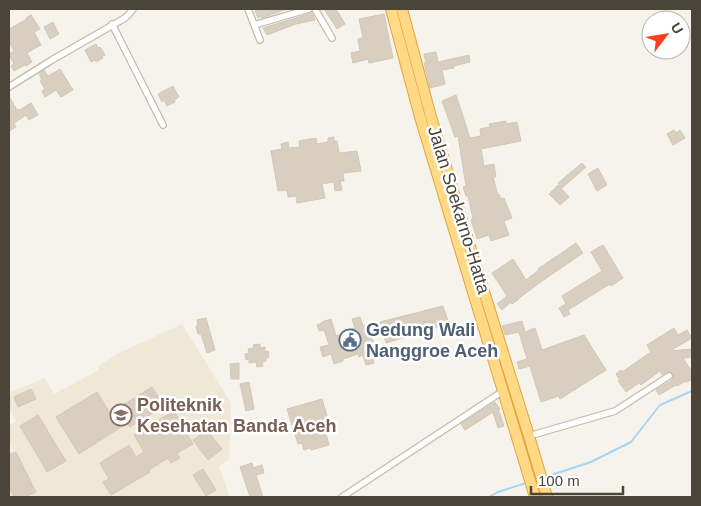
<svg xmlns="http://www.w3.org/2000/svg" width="701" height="506" viewBox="0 0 701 506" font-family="Arial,sans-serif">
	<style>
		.education { fill: #efe8d6 }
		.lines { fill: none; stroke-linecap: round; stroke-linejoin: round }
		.stream { stroke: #a9d4f2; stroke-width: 2 }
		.building { fill: #d8cfc1; stroke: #d3c7b4 }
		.minor-casing { stroke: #c2bbae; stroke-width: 8 }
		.trunk-casing { stroke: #e0a43c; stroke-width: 12 }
		.minor { stroke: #fff; stroke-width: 5.5 }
		.trunk { stroke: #ffd985; stroke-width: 10 }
		.labels { text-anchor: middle; stroke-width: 5; stroke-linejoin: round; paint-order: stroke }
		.street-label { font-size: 18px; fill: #4b4439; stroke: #fff }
		.service-label { font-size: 18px; font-weight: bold; fill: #4e5e75; stroke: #fff; text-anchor: start }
		.education-label { font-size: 18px; font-weight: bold; fill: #785e54; stroke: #fff; text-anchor: start }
	</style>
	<rect width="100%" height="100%" fill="#f6f3ec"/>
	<path class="education" d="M182 324 231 403 229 459 219 466 230 497H9V453L13 450 9 442V425L16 422 9 407V393L45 378 54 394 99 370 98 366 121 352Z"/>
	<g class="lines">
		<path class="stream" d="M545 477 591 462 631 442 660 405 692 391
			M489 497 498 492 526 483"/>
	</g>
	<path class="building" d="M261 9H287L262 18 261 16 258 18 255 11Z
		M324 9H336L345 24 337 29Z
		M312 13 315 20 296 24 267 35 263 28Z
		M384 14 393 58 369 63 368 59 353 63 351 53 360 51 358 39 363 38 359 19Z
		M31 15 40 29 34 32 41 45 27 53 32 62 26 66 25 65 14 71 11 66 14 64 9 54 14 51 9 42V29L27 19 26 18Z
		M53 22 59 34 50 39 44 27Z
		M96 44 98 48 100 47 105 55 102 56 103 58 96 62 95 60 91 62 85 50Z
		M436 52 438 62 469 55 470 62 454 66V68L442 70 445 84 430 88 424 63H426L424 54Z
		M60 69 73 90 61 97 56 90 45 97 42 91 45 89 40 81 42 80 39 74 44 70 48 76Z
		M173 86 179 97 174 100 175 102 167 106 164 100 162 102 158 94Z
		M456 95 470 138 481 136 480 129 490 127 489 124 506 121V124L517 122 521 141 481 149 484 166 494 164 496 177H493L498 195 499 194 501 199 504 198 512 218 504 221 509 235 491 241 489 235 477 239 471 220 473 219 468 196H466L463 187 466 186 458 136 455 137 442 101Z
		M9 96 17 110 19 109 20 110 31 103 38 115 29 120 26 115 14 123 16 127 9 131Z
		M674 130 676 133 680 130 685 138 673 145 667 134Z
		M334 137V141H337L339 153 357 151 361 171 343 173 344 181H340L342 190 335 191 334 182 322 184 325 198 297 203 296 196 288 197 287 190 278 191 271 151 282 149 281 144 288 142 289 148 300 147 299 141 316 138 317 144 328 142V138Z
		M582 163 586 167 562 188 558 183Z
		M598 168 607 185 597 191 588 174Z
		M558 185 569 197 560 205 549 194Z
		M576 243 583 253 545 279 519 298V299L512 304 511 302 502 310 497 304 507 296 492 273 513 259 526 280 539 270 538 269Z
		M603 245 623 278 611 286 610 284 568 310 570 314 564 317 559 308 566 304 562 296 602 271 591 252Z
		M443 306 449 324 386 343 380 322Z
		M360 317 363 326 365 325 367 331 370 330 375 349 373 350V352L371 353 374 363 366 365 363 355 359 357 358 354 343 359V361L334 364 331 354 323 357 320 347 329 345 324 330 319 331 317 325 322 323V322L331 319 336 336 351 331V329L355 328 352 319Z
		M206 318 215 350 207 353 201 334H198L196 326H198L197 320Z
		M522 321 525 332 535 328 542 350 584 335 606 370 560 399 559 396 541 402 530 366 519 369 517 362 527 359 519 332 505 335 502 326Z
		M674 328 678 335 687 330 692 338 670 351 691 349 692 357 683 358 692 372V379L687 382 686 381 677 386 676 385 659 395 656 390 672 380 674 376 671 372H667L662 375 660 371 641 385 639 383 626 392 618 381 620 380 616 374 621 370 622 372 651 352 647 345Z
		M260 344V348L265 347V352L268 351 269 357 266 358V361L262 362 263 366 257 367 256 362 249 363V359L246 360 245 354 249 353 248 349 254 348 253 345Z
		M239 363V379H231L230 364Z
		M249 382 254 409 246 411 240 384Z
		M152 387 164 406 130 427 127 423 79 454 56 417 97 392 110 413Z
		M31 389 36 399 18 407 14 397Z
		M322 399 332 433 326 434 329 445 311 450 310 448 304 450 302 443 298 444 287 409Z
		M495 402 500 409H498L504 426 498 428 493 412 465 430 461 424Z
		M174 411 193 444 177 453 180 458 171 463 168 458 149 470 150 472 111 495 103 482 109 479 100 463 129 445 136 457 144 452 134 435Z
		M38 415 66 461 47 472 20 426Z
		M207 430 222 449 208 460 193 440Z
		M16 452 36 492 25 497H14L9 487V455Z
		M252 463 253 468 262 465 264 473 256 475 263 497H250L240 467Z
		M203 469 216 490 206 496 193 475Z"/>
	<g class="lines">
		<g class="minor-casing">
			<path id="minor" d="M248 9 260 40
				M315 9 332 38
				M112 24 163 125
				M254 25 309 9
				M9 87 52 60 125 18 129 14 133 9
				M529 436 615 411 669 376
				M342 497 503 391"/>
		</g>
		<g class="trunk-casing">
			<path id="trunk" d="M391 9 420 117 535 497
				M402 9 431 117 467 237 529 436 547 497"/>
		</g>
		<use href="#minor" class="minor"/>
		<use href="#trunk" class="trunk"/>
	</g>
	<defs>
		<g id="civic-ring" transform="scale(1.125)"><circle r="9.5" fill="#fff" stroke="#5c6f8a" stroke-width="1.5"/><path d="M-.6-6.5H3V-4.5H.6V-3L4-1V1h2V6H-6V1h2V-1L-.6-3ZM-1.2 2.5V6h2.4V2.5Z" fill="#5c6f8a"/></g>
		<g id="university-ring" transform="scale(1.125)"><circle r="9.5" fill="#fff" stroke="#8d6e63" stroke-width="1.5"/><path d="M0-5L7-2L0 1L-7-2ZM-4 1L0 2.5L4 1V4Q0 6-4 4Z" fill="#8d6e63"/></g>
	</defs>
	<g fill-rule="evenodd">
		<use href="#civic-ring" x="350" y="340"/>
		<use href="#university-ring" x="121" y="415"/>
	</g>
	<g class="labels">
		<g class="street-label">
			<text transform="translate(459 210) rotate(73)" y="6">Jalan Soekarno-Hatta</text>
		</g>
		<g class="service-label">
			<text x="366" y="336">Gedung Wali<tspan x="366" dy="21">Nanggroe Aceh</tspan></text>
		</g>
		<g class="education-label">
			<text x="137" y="411">Politeknik<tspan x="137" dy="21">Kesehatan Banda Aceh</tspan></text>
		</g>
	</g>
	<rect width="701" height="506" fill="none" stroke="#4b4439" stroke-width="20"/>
	<g transform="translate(666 35) rotate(59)"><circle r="24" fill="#ffffff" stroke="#b7b4b0"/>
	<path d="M0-4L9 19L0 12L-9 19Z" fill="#fc3f1d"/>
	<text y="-8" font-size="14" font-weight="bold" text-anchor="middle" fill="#4b4439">U</text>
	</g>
	<path d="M531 486v8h92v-8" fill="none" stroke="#4b4439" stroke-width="2.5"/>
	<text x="538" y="486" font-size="15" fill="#4b4439" stroke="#ffffff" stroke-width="4" paint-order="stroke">100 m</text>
</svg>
